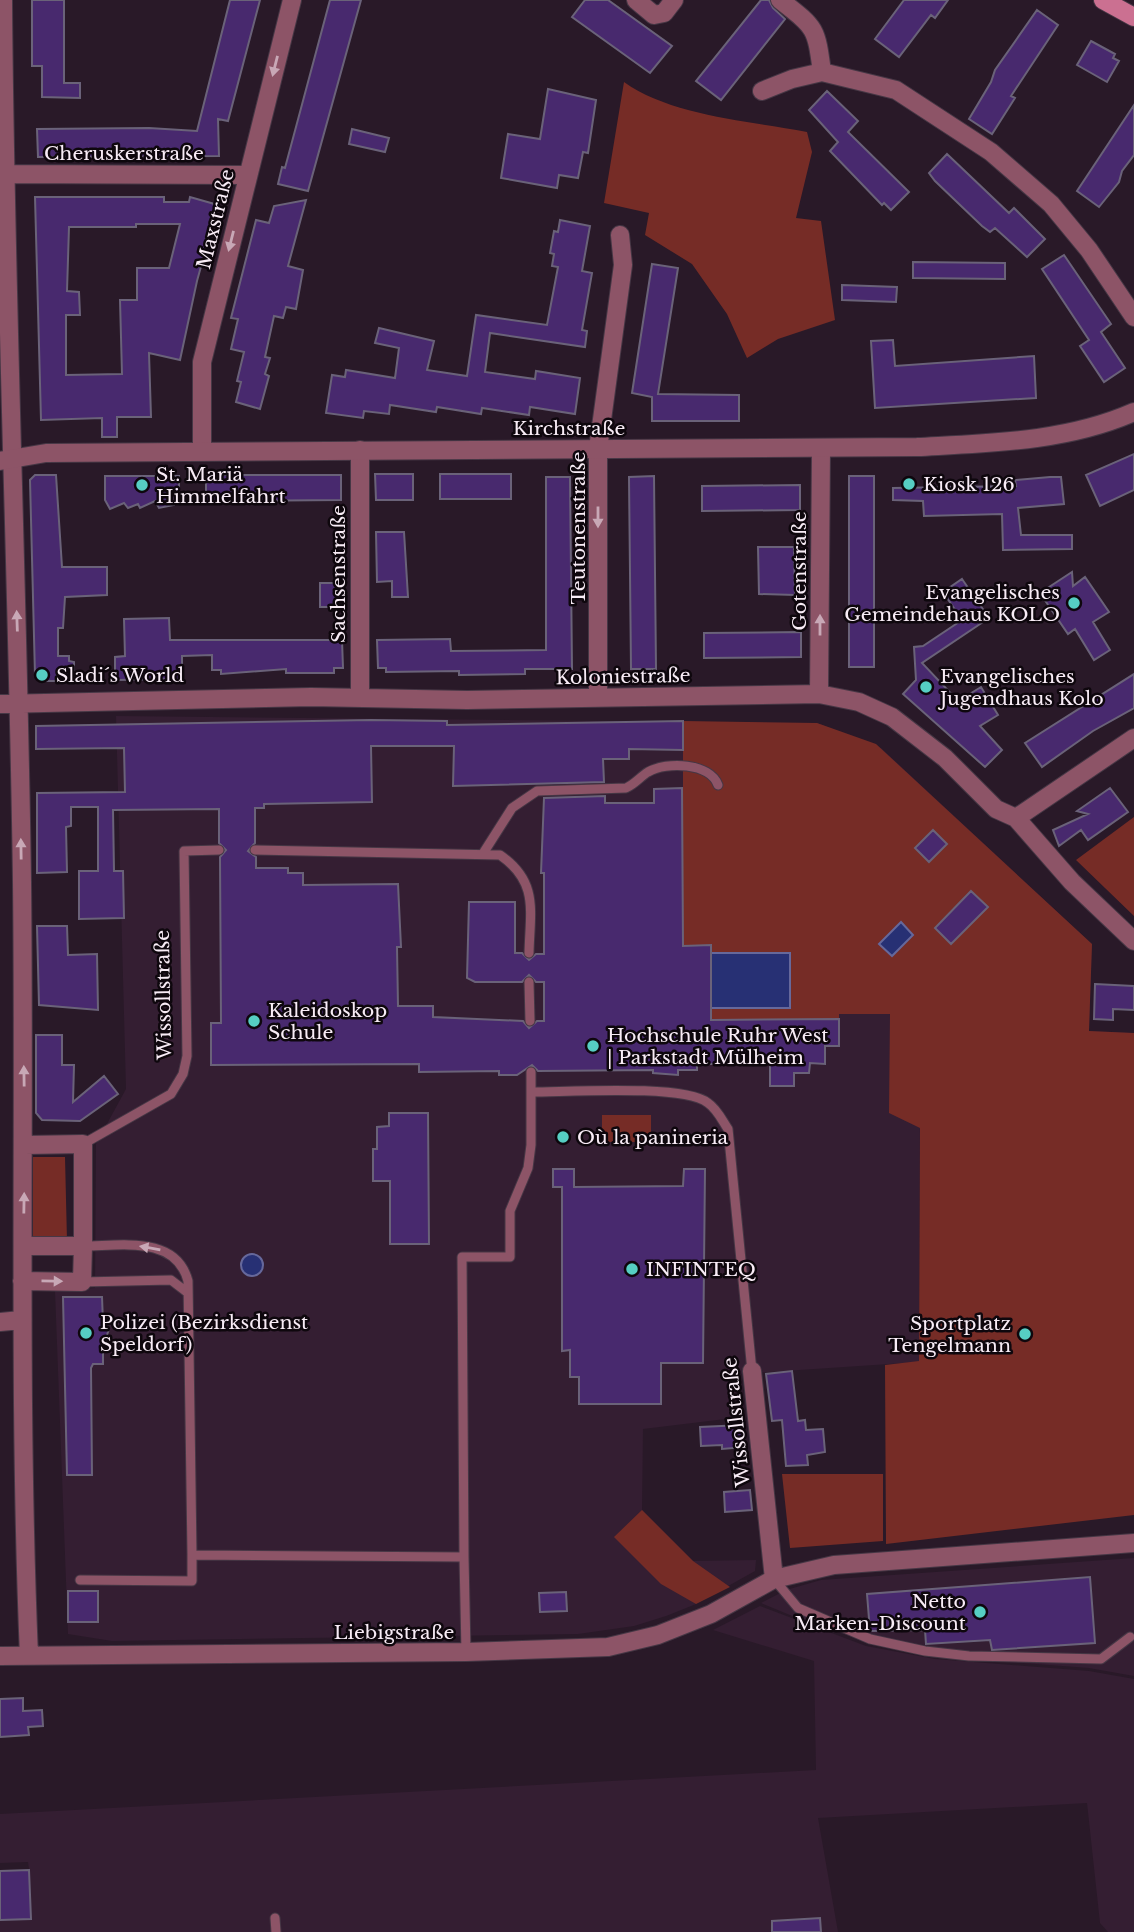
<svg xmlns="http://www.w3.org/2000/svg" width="1134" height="1932" viewBox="0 0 1134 1932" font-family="'Libre Baskerville',serif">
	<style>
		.built { fill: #341e32 }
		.green { fill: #762c26 }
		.water { fill: #273074; stroke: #66689b; stroke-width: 2 }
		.building { fill: #48296e; stroke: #6a6279; stroke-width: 2; fill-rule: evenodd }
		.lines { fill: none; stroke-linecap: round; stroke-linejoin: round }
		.service-casing { stroke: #463745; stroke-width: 11 }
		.minor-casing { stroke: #463745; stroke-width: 20 }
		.tertiary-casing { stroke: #463745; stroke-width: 20 }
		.secondary-casing { stroke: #463745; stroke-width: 20 }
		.service { stroke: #8d5467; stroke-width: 9 }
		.minor { stroke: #8d5467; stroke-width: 18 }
		.tertiary { stroke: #8d5467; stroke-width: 18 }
		.secondary { stroke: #cb7091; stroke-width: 18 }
		.oneway { fill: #c8a8b6 }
		.poi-dot { fill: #56cec3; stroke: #0e070d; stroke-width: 2.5 }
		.labels { text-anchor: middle; stroke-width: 5; stroke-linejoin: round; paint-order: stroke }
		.street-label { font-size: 19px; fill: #f8ecf6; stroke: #0e070d }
		.poi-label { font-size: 19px; fill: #f8ecf6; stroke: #0e070d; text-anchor: start }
	</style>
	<rect width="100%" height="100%" fill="#291928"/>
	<path class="built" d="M116 716 817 723 881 748 1092 944 1089 1031 1134 1033 920 1128 919 1362 738 1374 742 1417 643 1429 642 1510 693 1561 756 1560 755 1571 696 1604 666 1616 634 1626 578 1634 112 1641 68 1634 55 1291 95 1288 96 1144 126 1089Z
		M1134 1558V1676L1089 1668 982 1660 879 1645 814 1625 761 1603 786 1590 821 1580Z
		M760 1606 866 1646 935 1659 1089 1671 1134 1679V1932H1108L1100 1923 1087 1803 818 1818 838 1932H0V1871L29 1869 28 1862 0 1863V1814L816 1770 814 1661 713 1630Z"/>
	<path class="green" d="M624 82C671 116 751 121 807 132L812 152 796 218 821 221 835 320 778 339 747 358 727 314 692 264 645 235 649 213 604 203Z
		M683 721 817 723 876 744 1092 944 1089 1031 1134 1033V1515L886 1544 885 1365 919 1361 920 1128 889 1113 890 1014H839V1019L683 1020Z
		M1134 817V916L1076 860Z
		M602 1115H651V1142H602Z
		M33 1157H65L67 1241H33Z
		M782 1474H883V1541L790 1548Z
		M642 1510 693 1561 730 1587 696 1604 661 1584 614 1537Z"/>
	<path class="water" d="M901 922 913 935 892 956 879 944Z
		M695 953H790V1008H695Z
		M241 1265a11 11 0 1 1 22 0a11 11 0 1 1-22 0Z"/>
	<path class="building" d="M32 0H64V83H80V98L42 97V66H32Z
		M230 0H260L228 121 218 119 219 156 38 157 37 129 149 128 197 131Z
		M330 0H361L308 191 278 184 282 167 285 168Z
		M585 0H608L672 46 650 73 572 17Z
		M761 0H769L773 8 785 19 721 100 696 81Z
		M904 0H948L935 18 931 15 899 57 875 39Z
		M1037 10 1058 25 1011 96 1015 98 992 134 969 119 991 82 995 70Z
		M1091 41 1115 54 1113 58 1119 61 1107 82 1077 65Z
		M548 89 596 100 588 153 583 152 578 178 559 175 557 188 501 178 508 134 540 139Z
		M827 91 858 121 848 132 909 192 891 210 884 203 882 205 830 151 838 142 809 110Z
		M1134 105V155L1122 171 1119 182 1099 207 1077 191Z
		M352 129 389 138 385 152 349 144Z
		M947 154 1009 213 1014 208 1045 239 1027 257 995 228 990 232 982 226 935 181 929 173Z
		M35 197H164V202H189L190 197 218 205 197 281 180 360 149 353 151 417H117V437H102V418L41 420ZM136 224H180L169 268H137V300H120L122 374 66 375V315H80L79 292 67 291 69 227H136Z
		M306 200 288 266 303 270 296 309 286 307 283 318 274 316 265 357 270 358 265 374 269 376 260 409 236 402 241 382 237 381 244 352 231 349 238 319 231 318 256 220 269 223 274 206Z
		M560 220 590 226 582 271 592 273 582 330 587 331 585 347 490 333 485 372 535 379 536 371 580 378 575 414 530 407 529 415 482 408 481 414 437 407 436 412 390 405 389 414 364 411 363 418 326 413 332 375 345 377 346 370 395 378 399 348 375 343 379 328 434 341 427 370 467 376 476 315 547 325 558 267 552 266 554 254 550 253 554 231 558 232Z
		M1064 255 1111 324 1101 332 1125 368 1104 382 1080 346 1089 340 1042 269Z
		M913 262 1005 263V279L913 278Z
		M652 264 678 268 658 394 739 395V421H652V397L632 393Z
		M842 285 897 287 896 302 842 300Z
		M893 340 895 366 1034 356 1036 398 875 408 871 341Z
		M1134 454V490L1100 506 1086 475Z
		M375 474H413V500H376Z
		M440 474H511V499H440Z
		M35 475H56L62 567H107V595L65 597 63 628H58V656H69V661L74 662V681H41L35 675 30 480Z
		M206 475H341V500L206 501Z
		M105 476H179V494H175L174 505 159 508 155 501 140 508 138 504 128 508 124 503 110 509 105 500Z
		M654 476 656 669H631L629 477Z
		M849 476H874V667H849Z
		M546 477H570L572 669H525V674L459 675V671L386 672V668H378L377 640 450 639 451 651 546 650Z
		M1050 477H1061L1064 504 1018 508 1021 535H1072V549L1003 550 1002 514 924 516 923 501 893 500V488L1016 486 1015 480Z
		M800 485V510L702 511V486Z
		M376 532H404L408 597H392V581L377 582Z
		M758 547H794L795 595 759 594Z
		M1072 572 1073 586 1085 577 1109 612 1093 622 1110 650 1094 660 1075 629 1068 634 1040 593Z
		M962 579 989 618 922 663 958 701 981 687 998 715 980 726 1002 750 985 767 903 694 916 680 914 647 923 646 962 620 943 592Z
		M320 583H336V607H320Z
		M169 618 170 640H342L343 668H334V673H286V669L221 674V670H212V655L182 656V679L115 680V657L125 656 124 619Z
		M801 632V657L704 658V633Z
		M1134 674V708L1093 731 1042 767 1025 743Z
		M371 720 447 721V725L683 721V750L629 749V759H603L604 782 453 786 454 746H371L372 802 264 804V808H255V843L248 851 256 857V868H288V873H303V885L398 884 401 947H397L398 1006H433V1017L523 1021 529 1028 537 1021H544V982H536L529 975 522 982H475L467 978 469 902H515V953H522L529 960 536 954H544V873H541L544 798 605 796V803H654V789L682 788 683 946 711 945V1020L839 1019V1046H825V1064L810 1063 809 1073H794V1086H770V1064H697V1070H678V1075L653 1073V1070L538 1071 532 1065 517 1075H499V1071L419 1072V1064L211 1065V1023H221L220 857 226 850 219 843V809L113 810 114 871H123L124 918 79 919V871H98V807H71V826L66 827 67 872 37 873V793L125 792 124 748 36 749V726Z
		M1110 788 1128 812 1088 840 1081 830 1059 846 1053 830 1088 814 1077 811Z
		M933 830 947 844 929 862 915 848Z
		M971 891 988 907 951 944 935 928Z
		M37 926H67L68 955 97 954 98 1010 39 1005Z
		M1095 984 1134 986V1010L1113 1009V1020L1094 1019Z
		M36 1035H62V1065H74L73 1102 104 1076 118 1094 80 1121 42 1120 36 1113Z
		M389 1113H428L429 1244H390V1181H373V1149H377V1127L389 1126Z
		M553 1169H574V1187L683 1186 684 1169H705L703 1363H661V1404H579V1377H570V1350L562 1351V1187H553Z
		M63 1297H102L103 1322 109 1329 103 1347V1364H93L91 1368 92 1475H67Z
		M792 1371 798 1421 805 1420 806 1430 823 1429 825 1452 807 1455 808 1465 786 1466 782 1420 772 1421 766 1374Z
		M743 1425 745 1447 722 1449V1445L701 1446 700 1427Z
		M750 1490 752 1510 725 1512 724 1492Z
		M1090 1577 1095 1643 992 1650 990 1640 926 1644 925 1630 870 1631 867 1594Z
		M68 1591H98V1622H68Z
		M566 1592 567 1611 540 1612 539 1593Z
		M23 1698V1711L42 1710 43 1726 28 1727 29 1735 0 1737V1699Z
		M29 1870 31 1919 0 1920V1871Z
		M820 1918 821 1932H772V1921Z"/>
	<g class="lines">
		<g class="service-casing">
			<path id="service" d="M255 850 500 855C539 882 530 911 529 953
				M484 852 512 808 537 791 626 788C635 784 640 777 648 772 667 761 710 763 718 785
				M529 982 530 1021
				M532 1092C567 1092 684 1084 708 1103 717 1109 722 1120 728 1129L752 1371
				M83 1144 171 1094 183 1074 187 1056 184 851 219 850
				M83 1246C121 1246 176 1235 188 1281L192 1555 464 1557 462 1257H510V1211L528 1168 531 1145V1072
				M82 1282 171 1280 188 1293
				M464 1557 466 1652
				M774 1579 798 1608 870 1639 925 1651 969 1656 1101 1659 1130 1637
				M80 1580 192 1581V1555
				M275 1918 276 1932"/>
		</g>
		<g class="minor-casing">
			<path id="minor" d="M3 0C5 294 18 588 22 882 25 1140 18 1398 29 1656
				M636 0 654 15 664 13 674 0
				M780 0C816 28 816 27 822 72L896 90 991 152 1051 204 1089 250 1134 317
				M762 91 792 79 822 72
				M0 174 247 175
				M360 450V698
				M202 451V362L292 0
				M819 694 821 449
				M598 697V449L623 265 620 235
				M0 704 311 697 467 700 819 694 859 702 892 717 945 758 996 809 1016 818 1072 882 1134 941
				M1016 818 1134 738
				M25 1145 83 1144V1246
				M22 1281 82 1282 83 1246H23
				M0 1322 21 1320
				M752 1371 774 1579
				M0 1656 466 1652 608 1647 658 1635 711 1614 774 1579 834 1565 1134 1543"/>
		</g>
		<g class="tertiary-casing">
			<path id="tertiary" d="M0 461 46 453 917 447C990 443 1066 442 1134 412"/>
		</g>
		<g class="secondary-casing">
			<path id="secondary" d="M1103 0 1134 17"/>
		</g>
		<use href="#service" class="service"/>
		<use href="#minor" class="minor"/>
		<use href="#tertiary" class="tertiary"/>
		<use href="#secondary" class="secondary"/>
	</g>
	<defs><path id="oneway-solid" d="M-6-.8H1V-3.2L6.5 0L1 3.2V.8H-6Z" transform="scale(1.75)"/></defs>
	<g class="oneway">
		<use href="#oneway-solid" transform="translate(275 66) rotate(104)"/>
		<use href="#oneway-solid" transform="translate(231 241) rotate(104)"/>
		<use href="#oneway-solid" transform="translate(598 517) rotate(90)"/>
		<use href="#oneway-solid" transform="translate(17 621) rotate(-92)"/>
		<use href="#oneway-solid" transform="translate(820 625) rotate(-90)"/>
		<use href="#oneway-solid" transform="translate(21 849) rotate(-91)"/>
		<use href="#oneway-solid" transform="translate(24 1076) rotate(-91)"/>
		<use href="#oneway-solid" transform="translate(24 1203) rotate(-89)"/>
		<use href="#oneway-solid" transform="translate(150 1248) rotate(-170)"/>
		<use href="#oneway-solid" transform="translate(52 1281) rotate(1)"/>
	</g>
	<g class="poi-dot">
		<circle cx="909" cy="484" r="7"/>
		<circle cx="142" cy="485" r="7"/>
		<circle cx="1074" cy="603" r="7"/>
		<circle cx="42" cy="675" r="7"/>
		<circle cx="926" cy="687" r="7"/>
		<circle cx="254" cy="1021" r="7"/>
		<circle cx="593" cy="1046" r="7"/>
		<circle cx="563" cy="1137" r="7"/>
		<circle cx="632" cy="1269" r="7"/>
		<circle cx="86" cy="1333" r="7"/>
		<circle cx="1025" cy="1334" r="7"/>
		<circle cx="980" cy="1612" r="7"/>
	</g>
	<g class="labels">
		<g class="street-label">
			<text x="124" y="160">Cheruskerstraße</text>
			<text transform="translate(215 219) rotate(-76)" y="7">Maxstraße</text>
			<text x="569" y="435">Kirchstraße</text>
			<text transform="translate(578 528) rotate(-90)" y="7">Teutonenstraße</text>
			<text transform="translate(799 571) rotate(-90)" y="7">Gotenstraße</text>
			<text transform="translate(338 574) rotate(-90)" y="7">Sachsenstraße</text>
			<text transform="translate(623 676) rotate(-1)" y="7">Koloniestraße</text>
			<text transform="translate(163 995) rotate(-91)" y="7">Wissollstraße</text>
			<text transform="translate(736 1422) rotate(-96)" y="7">Wissollstraße</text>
			<text x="394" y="1639">Liebigstraße</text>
		</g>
		<g class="poi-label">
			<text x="156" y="481">St. Mariä<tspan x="156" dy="22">Himmelfahrt</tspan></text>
			<text x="923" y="491">Kiosk 126</text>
			<text x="1060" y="599" text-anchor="end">Evangelisches<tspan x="1060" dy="22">Gemeindehaus KOLO</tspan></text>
			<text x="56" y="682">Sladi´s World</text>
			<text x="940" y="683">Evangelisches<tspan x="940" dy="22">Jugendhaus Kolo</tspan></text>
			<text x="268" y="1017">Kaleidoskop<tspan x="268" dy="22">Schule</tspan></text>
			<text x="607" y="1042">Hochschule Ruhr West<tspan x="607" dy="22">| Parkstadt Mülheim</tspan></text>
			<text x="577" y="1144">Où la panineria</text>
			<text x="646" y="1276">INFINTEQ</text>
			<text x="100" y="1329">Polizei (Bezirksdienst<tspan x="100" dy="22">Speldorf)</tspan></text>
			<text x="1011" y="1330" text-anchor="end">Sportplatz<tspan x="1011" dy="22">Tengelmann</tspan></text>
			<text x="966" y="1608" text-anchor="end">Netto<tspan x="966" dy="22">Marken-Discount</tspan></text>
		</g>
	</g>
</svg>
